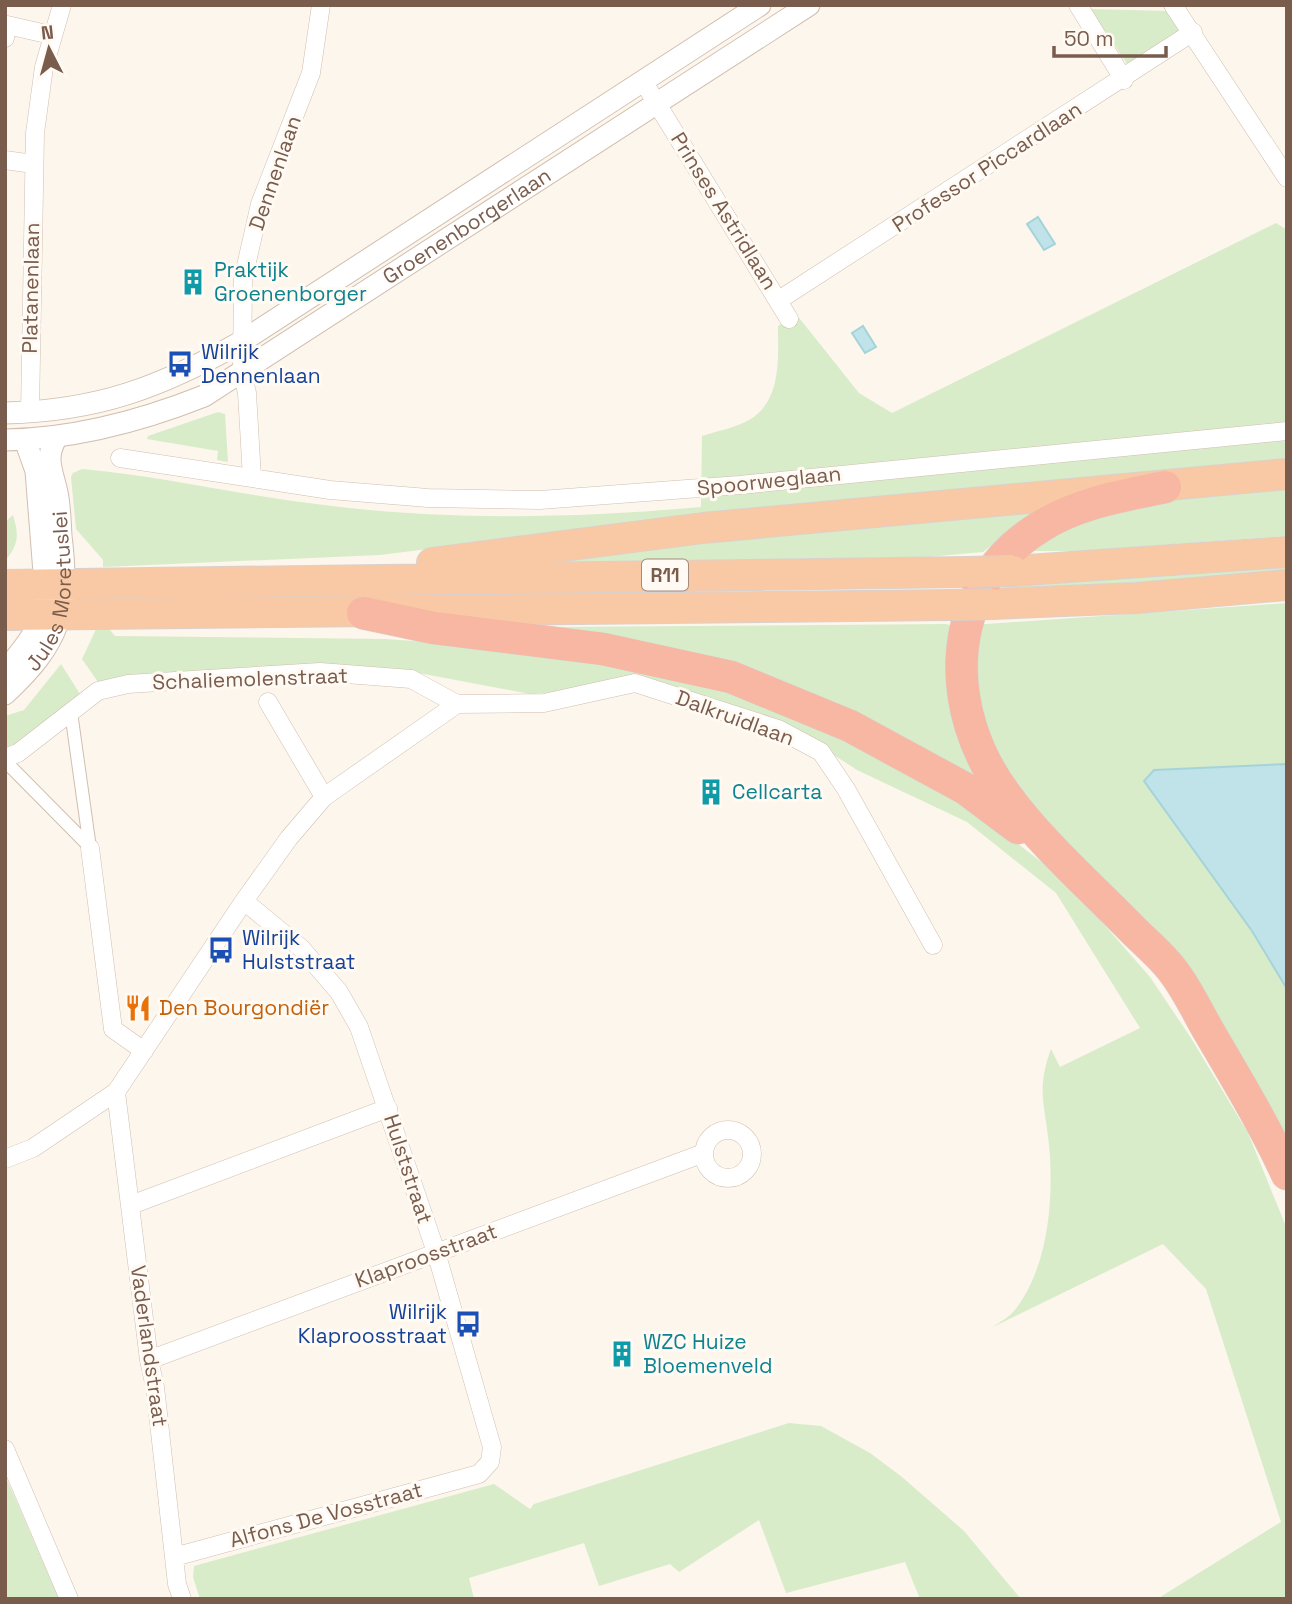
<svg xmlns="http://www.w3.org/2000/svg" width="1292" height="1604" viewBox="0 0 1292 1604" font-family="'Space Grotesk',sans-serif">
	<style>
		.green { fill: #d8ecc9 }
		.water { fill: #bfe3e8; stroke: #a5d3da; stroke-width: 2 }
		.lines { fill: none; stroke-linecap: round; stroke-linejoin: round }
		.pedestrian-casing { stroke: #d1beb0; stroke-width: 14 }
		.minor-casing { stroke: #d1beb0; stroke-width: 19 }
		.tertiary-casing { stroke: #d1beb0; stroke-width: 23 }
		.trunk-casing { stroke: #dad1cd; stroke-width: 32 }
		.motorway-casing { stroke: #dad1cd; stroke-width: 33 }
		.pedestrian { stroke: #fff; stroke-width: 12 }
		.minor { stroke: #fff; stroke-width: 18 }
		.tertiary { stroke: #fff; stroke-width: 21 }
		.trunk { stroke: #f9c8a4; stroke-width: 30 }
		.motorway { stroke: #f7b7a3; stroke-width: 32 }
		.trunk-bridge-casing { stroke: #dad1cd; stroke-width: 32; stroke-linecap: butt }
		.trunk-bridge { stroke: #f9c8a4; stroke-width: 30 }
		.labels { text-anchor: middle; stroke-width: 6; stroke-linejoin: round; paint-order: stroke }
		.shield { fill: #fffaf3; stroke: #a28b7f; stroke-width: 2 }
		.shield-label { font-size: 19px; font-weight: bold; fill: #7a5c4d }
		.street-label { font-size: 21px; fill: #7a5c4d; stroke: #fffaf3 }
		.culture-label { font-size: 21px; fill: #0d838f; stroke: #fffaf3; text-anchor: start }
		.transit-label { font-size: 21px; fill: #164399; stroke: #fffaf3; text-anchor: start }
		.food-label { font-size: 21px; fill: #c56008; stroke: #fffaf3; text-anchor: start }
	</style>
	<rect width="100%" height="100%" fill="#fdf6ec"/>
	<path class="green" d="M1090 9 1168 11 1182 29 1128 65Z
		M1276 223 1287 230V459L676 518 380 555 103 567V560L76 529 71 477 73 473 82 469C163 476 243 496 324 505 448 521 577 518 701 507L702 436C717 431 735 428 749 420 782 401 778 358 778 326L796 314 859 393 892 413Z
		M218 412 225 414 228 462 217 460 218 451 147 439 148 436Z
		M1287 488V536L1077 551H1028L1044 533 1150 501Z
		M1039 509 983 552 928 557 503 563 600 551Z
		M13 515C19 535 19 544 5 561V522Z
		M1287 564V574L1001 590 1007 580Z
		M1287 603V764L1154 770 1287 989V1143L1046 823 1012 786 972 709V625Z
		M946 624 954 626C940 703 952 724 986 791L889 734 552 627Z
		M98 625H106L115 636 385 639 491 646 589 659 720 690 802 715 978 813 1066 881 1150 977 1191 1038 1248 1133 1287 1229V1599H1157L1281 1522 1206 1289 1163 1244 993 1327C1000 1322 1009 1317 1014 1311 1049 1268 1054 1197 1049 1145 1045 1104 1036 1090 1051 1049L1060 1067 1140 1028 1056 893 967 822 857 770 817 744 662 685 530 694 424 674 363 667 246 668 123 676 98 682 82 659Z
		M61 664 80 694 11 748 5 749V716L24 710Z
		M789 1423 821 1426 870 1453 902 1477 964 1531 1021 1599H920L905 1562 786 1593 759 1520 679 1572 670 1564 599 1586 584 1543 469 1578 474 1599H200L193 1577 194 1566 494 1484 530 1509 534 1504Z
		M5 1475 59 1599H5Z"/>
	<path class="water" d="M1038 217 1055 244 1044 250 1027 224Z
		M863 326 876 347 865 353 852 333Z
		M1287 764V989L1252 931 1144 781 1154 770Z"/>
	<g class="lines">
		<g class="pedestrian-casing">
			<path id="pedestrian" d="M71 712 90 848
				M5 761 90 847"/>
		</g>
		<g class="minor-casing">
			<path id="minor" d="M1078 5 1124 80
				M1173 5 1287 178
				M5 38 7 25 51 35
				M643 81 789 319
				M5 160 33 164
				M779 300 1193 32
				M30 412 35 133 44 67 62 5
				M120 458 330 490 428 498 540 500 740 485 1287 431
				M252 478 247 393 242 372 243 279 260 204 311 73 321 5
				M268 702 324 797
				M5 758 18 753 98 691 128 684 320 672 411 679 457 704 544 703 635 683 778 729 821 752 846 789 933 945
				M90 848 113 1029 144 1051
				M116 1092 149 1360 155 1387 177 1584 182 1599
				M704 1154a24 24 0 1 1 48 0a24 24 0 1 1-48 0Z
				M5 1159 33 1148 116 1092 244 901 289 838 324 797 457 704
				M131 1205 388 1108
				M149 1360 704 1153
				M5 1449 69 1599
				M174 1557 479 1474 490 1462 492 1447 436 1252 359 1027 339 992 301 948 244 901"/>
		</g>
		<g class="tertiary-casing">
			<g id="tertiary">
				<path d="M5 413C98 411 161 387 241 342L760 5"/>
				<path id="s1" d="M5 440C74 439 141 421 204 396L809 5"/>
				<path d="M5 671C24 648 42 628 46 598L36 471 25 440"/>
				<path id="s2" d="M5 694C61 642 70 610 61 536 60 520 60 503 56 488 51 468 45 456 57 437"/>
			</g>
		</g>
		<g class="trunk-casing">
			<path id="trunk" d="M432 563 703 528 1287 474
				M1013 571 1287 552
				M5 585 968 572
				M992 604 1137 598 1287 585
				M5 615 952 605"/>
		</g>
		<g class="motorway-casing">
			<path id="motorway" d="M1165 487C1122 496 1077 503 1040 527 942 587 942 710 1006 795 1039 841 1093 889 1133 930 1146 943 1162 956 1173 971 1187 989 1197 1011 1208 1030 1236 1078 1264 1124 1287 1174
				M363 613 434 628 603 649 731 677 850 726 966 789 1018 828"/>
		</g>
		<use href="#pedestrian" class="pedestrian"/>
		<use href="#minor" class="minor"/>
		<use href="#tertiary" class="tertiary"/>
		<use href="#trunk" class="trunk"/>
		<use href="#motorway" class="motorway"/>
		<g class="trunk-bridge-casing">
			<path id="trunk-bridge" d="M968 572 1013 571
				M952 605 992 604"/>
		</g>
		<use href="#trunk-bridge" class="trunk-bridge"/>
	</g>
	<defs>
		<g id="building-bare" transform="scale(2.1)"><path d="M-4-6H4V6H1V3H-1V6H-4ZM-2.5-4.3h1.7v1.8h-1.7ZM.8-4.3h1.7v1.8H.8ZM-2.5-1h1.7V.8h-1.7ZM.8-1h1.7V.8H.8Z" fill="#0f9aa8" stroke="#fffaf3" stroke-width="2.5" paint-order="stroke"/></g>
		<g id="bus-bare" transform="scale(2.1)"><path d="M-5-6H5V4H4V6H2V4H-2V6H-4V4H-5ZM-3.5-4V0h7V-4ZM-3.5 1.2v1.5H-2V1.2ZM2 1.2v1.5H3.5V1.2Z" fill="#1a4fb4" stroke="#fffaf3" stroke-width="2.5" paint-order="stroke"/></g>
		<g id="restaurant-bare" transform="scale(2.1)"><path d="M-5-6h1v4h1v-4h1v4h1v-4h1v5L-1.5 .5V6h-2V.5L-5-1ZM5-6V6H3V1.5H1.5Q1.5-4 5-6Z" fill="#e8710a" stroke="#fffaf3" stroke-width="2.5" paint-order="stroke"/></g>
	</defs>
	<g fill-rule="evenodd">
		<use href="#building-bare" x="193" y="282"/>
		<use href="#bus-bare" x="180" y="364"/>
		<use href="#building-bare" x="711" y="792"/>
		<use href="#bus-bare" x="221" y="950"/>
		<use href="#restaurant-bare" x="138" y="1008"/>
		<use href="#bus-bare" x="468" y="1324"/>
		<use href="#building-bare" x="622" y="1354"/>
	</g>
	<g class="labels">
		<rect class="shield" x="642" y="559.5" width="46" height="31" rx="5"/>
		<g class="shield-label">
			<text x="665" y="582">R11</text>
		</g>
		<g class="street-label">
			<text transform="translate(987 167) rotate(-33)" y="7">Professor Piccardlaan</text>
			<text transform="translate(275 173) rotate(-71)" y="7">Dennenlaan</text>
			<text transform="translate(724 211) rotate(58)" y="7">Prinses Astridlaan</text>
			<text dy="7" stroke="none"><textPath href="#s1" startOffset="518">Groenenborgerlaan</textPath></text>
			<text transform="translate(31 288) rotate(-89)" y="7">Platanenlaan</text>
			<text transform="translate(769 481) rotate(-6)" y="7">Spoorweglaan</text>
			<text dy="7" stroke="none"><textPath href="#s2" startOffset="119">Jules Moretuslei</textPath></text>
			<text transform="translate(250 679) rotate(-2)" y="7">Schaliemolenstraat</text>
			<text transform="translate(735 718) rotate(20)" y="7">Dalkruidlaan</text>
			<text transform="translate(408 1169) rotate(72)" y="7">Hulststraat</text>
			<text transform="translate(426 1256) rotate(-20)" y="7">Klaproosstraat</text>
			<text transform="translate(149 1346) rotate(82)" y="7">Vaderlandstraat</text>
			<text transform="translate(326 1515) rotate(-15)" y="7">Alfons De Vosstraat</text>
		</g>
		<g class="culture-label">
			<text x="214" y="277">Praktijk<tspan x="214" dy="24">Groenenborger</tspan></text>
			<text x="732" y="799">Cellcarta</text>
			<text x="643" y="1349">WZC Huize<tspan x="643" dy="24">Bloemenveld</tspan></text>
		</g>
		<g class="transit-label">
			<text x="201" y="359">Wilrijk<tspan x="201" dy="24">Dennenlaan</tspan></text>
			<text x="242" y="945">Wilrijk<tspan x="242" dy="24">Hulststraat</tspan></text>
			<text x="447" y="1319" text-anchor="end">Wilrijk<tspan x="447" dy="24">Klaproosstraat</tspan></text>
		</g>
		<g class="food-label">
			<text x="159" y="1015">Den Bourgondiër</text>
		</g>
	</g>
	<rect width="1292" height="1604" fill="none" stroke="#7a5c4d" stroke-width="14"/>
	<g transform="translate(49 49) rotate(354)" stroke="#fffaf3" stroke-width="5" paint-order="stroke">
	<path d="M0-5L12 26L0 18L-12 26Z" fill="#7a5c4d"/>
	<text y="-10" font-size="19" font-weight="bold" text-anchor="middle" fill="#7a5c4d">N</text>
	</g>
	<path d="M1054 46v10h112v-10" fill="none" stroke="#7a5c4d" stroke-width="3.5"/>
	<text x="1064" y="46" font-size="21" fill="#7a5c4d" stroke="#fffaf3" stroke-width="5" paint-order="stroke">50 m</text>
</svg>
